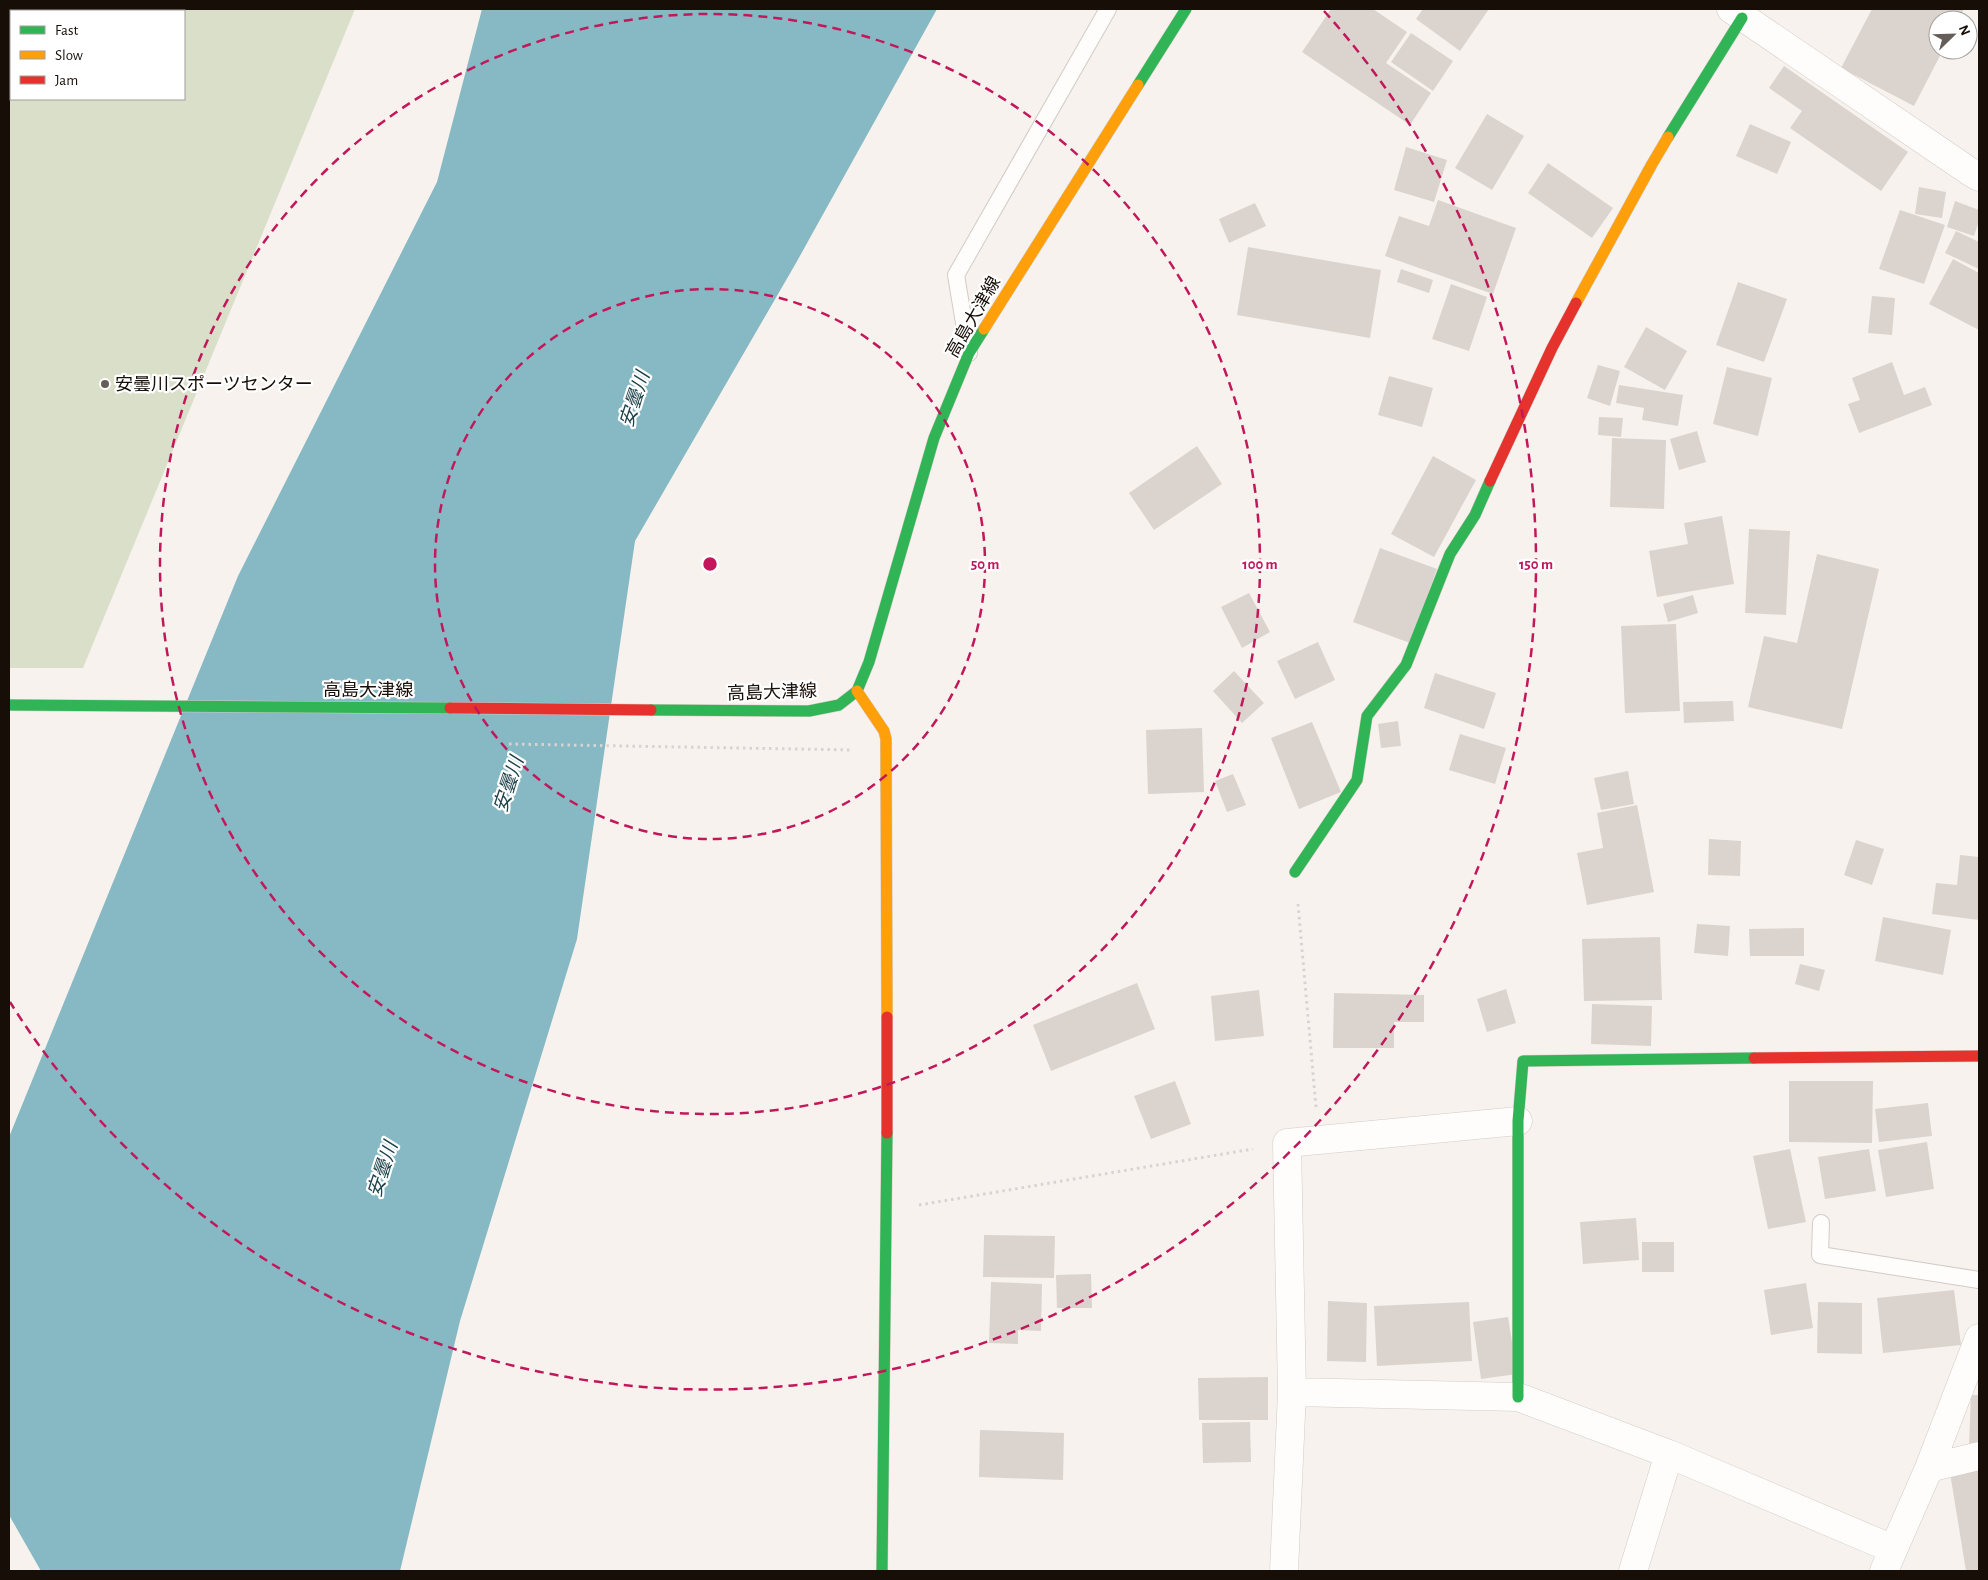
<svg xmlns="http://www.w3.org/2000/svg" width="1988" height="1580" viewBox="0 0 1988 1580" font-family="'Alegreya Sans','Noto Sans JP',sans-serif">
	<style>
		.green { fill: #d9dfc9; fill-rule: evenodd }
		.water { fill: #86b9c3 }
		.building { fill: #dbd4ce }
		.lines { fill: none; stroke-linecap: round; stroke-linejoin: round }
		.lane-casing { stroke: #d2ccc6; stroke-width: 18 }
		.street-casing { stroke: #d2ccc6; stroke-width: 29 }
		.fast-casing { stroke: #d2ccc6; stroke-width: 12 }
		.slow-casing { stroke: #d2ccc6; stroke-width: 12 }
		.jam-casing { stroke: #d2ccc6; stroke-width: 12 }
		.path { stroke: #d6d4d2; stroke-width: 3; stroke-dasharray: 2.5 4; stroke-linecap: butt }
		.lane { stroke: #fefdfc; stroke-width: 16 }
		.street { stroke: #fefdfc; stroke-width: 28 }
		.fast { stroke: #30b455; stroke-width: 11 }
		.slow { stroke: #ff9f0a; stroke-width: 11 }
		.jam { stroke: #e5322d; stroke-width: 11 }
		.ring { fill: none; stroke: #c2185b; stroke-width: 2.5; stroke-dasharray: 9 6 }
		.poi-dot { fill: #655e58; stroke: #fff; stroke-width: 2 }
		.labels { text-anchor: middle; stroke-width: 4.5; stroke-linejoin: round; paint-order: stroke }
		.street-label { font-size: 18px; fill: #160e07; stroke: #fff }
		.poi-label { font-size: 18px; fill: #160e07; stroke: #fff; text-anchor: start }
		.water-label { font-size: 19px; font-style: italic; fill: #1e424a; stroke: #fff }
		.centre { fill: #c2185b; stroke: #fff; stroke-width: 2.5 }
		.ring-label { font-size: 15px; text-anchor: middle; font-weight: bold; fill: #c2185b; stroke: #fff; stroke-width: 4.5; stroke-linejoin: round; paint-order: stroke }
	</style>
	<rect width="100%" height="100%" fill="#f7f2ed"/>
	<path class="green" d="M9 9H355L83 668H9ZM11 11H184V99H11Z"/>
	<path class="water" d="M482 9H937L796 263 635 541 577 939 460 1321 400 1571H41L9 1515V1137L238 576 437 182Z"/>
	<path class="building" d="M1331 9H1373L1407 32 1386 63 1431 93 1410 125 1302 52Z
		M1423 9H1489L1460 51 1416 19Z
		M1872 9H1964L1958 20H1938V50H1943L1914 106 1841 68Z
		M1411 33 1453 61 1433 91 1391 62Z
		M1784 66 1908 152 1881 191 1790 128 1802 111 1769 88Z
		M1487 114 1524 136 1492 190 1455 168Z
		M1750 124 1791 142 1777 174 1736 156Z
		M1406 147 1447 160 1434 202 1394 190Z
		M1548 163 1613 208 1592 238 1528 193Z
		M1919 187 1946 192 1942 218 1915 214Z
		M1438 200 1516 228 1493 294 1385 256 1399 216 1429 226Z
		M1955 201 1979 210V221L1974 236 1947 227Z
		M1255 203 1266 226 1229 243 1219 219Z
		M1900 210 1945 225 1924 284 1879 269Z
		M1956 231 1979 242V269L1945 253Z
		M1248 247 1381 270 1370 338 1237 315Z
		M1953 259 1979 273V330L1929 304Z
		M1401 269 1433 280 1429 293 1397 282Z
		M1738 282 1787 299 1764 362 1716 345Z
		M1451 284 1487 297 1469 351 1432 339Z
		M1872 296 1895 298 1892 335 1868 333Z
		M1646 327 1687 351 1665 390 1624 367Z
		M1892 362 1904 395 1925 387 1932 405 1859 433 1848 404 1860 400 1852 378Z
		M1598 365 1620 371 1610 406 1587 398Z
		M1727 367 1772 378 1758 436 1713 424Z
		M1389 376 1433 388 1422 427 1378 415Z
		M1619 385 1683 395 1678 426 1642 420 1644 408 1616 403Z
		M1599 417 1623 418 1621 437 1598 435Z
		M1697 431 1706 462 1679 470 1670 439Z
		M1612 438 1666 440 1664 509 1610 507Z
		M1197 446 1222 484 1154 530 1129 493Z
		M1433 456 1476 480 1434 557 1391 534Z
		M1722 516 1734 584 1657 597 1649 551 1688 544 1684 523Z
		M1749 529 1790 531 1786 615 1745 613Z
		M1380 548 1437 569 1410 643 1353 622Z
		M1817 554 1879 569 1842 729 1748 707 1764 636 1797 643Z
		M1249 593 1270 632 1242 648 1221 607Z
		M1693 595 1698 613 1668 622 1663 604Z
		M1676 624 1680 711 1625 713 1621 626Z
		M1318 642 1335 680 1295 699 1277 661Z
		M1234 671 1264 703 1242 723 1213 691Z
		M1435 673 1496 693 1484 729 1424 708Z
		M1733 701 1734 721 1684 723 1683 702Z
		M1398 721 1401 746 1381 748 1378 724Z
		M1312 722 1341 792 1299 809 1271 738Z
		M1202 728 1204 792 1148 794 1146 730Z
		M1460 734 1506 748 1495 784 1449 770Z
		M1628 771 1634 804 1601 810 1594 778Z
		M1233 774 1246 805 1227 812 1215 781Z
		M1637 805 1654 892 1587 905 1577 853 1603 848 1597 813Z
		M1709 839 1741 841 1740 876 1708 875Z
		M1856 840 1884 849 1872 885 1844 875Z
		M1960 855 1979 857V920L1932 914 1936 883 1957 885Z
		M1883 917 1951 930 1943 975 1875 961Z
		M1697 924 1730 926 1728 956 1694 953Z
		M1804 928V956H1750L1749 929Z
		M1660 937 1662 1000 1584 1001 1582 939Z
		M1800 964 1825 970 1819 991 1795 984Z
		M1137 983 1155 1029 1051 1071 1033 1025Z
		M1506 989 1516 1023 1487 1032 1477 999Z
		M1259 990 1264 1036 1215 1041 1211 996Z
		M1334 993 1424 995V1022H1394V1048H1333Z
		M1592 1004 1652 1006 1651 1046 1591 1044Z
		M1175 1081 1191 1124 1151 1139 1134 1096Z
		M1789 1081H1873L1872 1143 1789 1142Z
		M1928 1103 1932 1136 1879 1142 1875 1109Z
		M1927 1142 1934 1189 1886 1197 1878 1150Z
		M1790 1149 1806 1222 1768 1229 1753 1156Z
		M1869 1149 1876 1191 1825 1199 1818 1157Z
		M1636 1218 1639 1260 1583 1264 1580 1222Z
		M984 1235 1055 1236 1054 1278 983 1277Z
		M1642 1242H1674V1272H1642Z
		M1091 1274 1092 1308H1057L1056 1275Z
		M991 1282 1042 1284 1041 1331 1018 1330V1344L989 1343Z
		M1806 1283 1813 1328 1771 1335 1764 1290Z
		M1954 1290 1961 1345 1883 1353 1877 1298Z
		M1328 1301 1367 1303 1366 1362 1327 1361Z
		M1469 1302 1472 1361 1377 1366 1374 1306Z
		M1818 1302 1862 1303V1354L1817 1353Z
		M1508 1317 1517 1374 1481 1379 1473 1322Z
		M1268 1377V1420H1199L1198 1378Z
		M1971 1395H1979V1445H1969Z
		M1250 1422 1251 1462 1203 1463 1202 1423Z
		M980 1430 1064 1433 1063 1480 979 1477Z
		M1978 1469 1979 1571H1966L1950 1473Z"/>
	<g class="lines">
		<g class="lane-casing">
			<path id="lane" d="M969 353 956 275 1108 9
				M1821 1223 1820 1255 1979 1280"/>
		</g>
		<g class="street-casing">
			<path id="street" d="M1731 9 1969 171 1979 177
				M1292 1392 1518 1397 1669 1454 1893 1549
				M1929 1468 1979 1456
				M1284 1571 1292 1392 1287 1143 1518 1121
				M1633 1571 1669 1454
				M1884 1571 1929 1468 1979 1338"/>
		</g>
		<g class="fast-casing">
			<path id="fast" d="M1138 85 1186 9
				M1668 137 1742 18
				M9 705 450 708
				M651 710 809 711 839 705 857 691 869 662 934 438 969 353 984 329
				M1295 872 1357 780 1367 716 1406 665 1450 554 1475 515 1490 481
				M1518 1397V1121L1523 1061 1754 1058
				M882 1571 887 1133"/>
		</g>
		<g class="slow-casing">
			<path id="slow" d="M1576 303 1652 164 1668 137
				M984 329 1138 85
				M857 691 884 731 886 739 887 1017"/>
		</g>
		<g class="jam-casing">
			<path id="jam" d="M1490 481 1552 348 1576 303
				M450 708 651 710
				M887 1017V1133
				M1754 1058 1979 1056"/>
		</g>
		<path class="path" d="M509 744 853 750
			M1298 904 1316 1107
			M919 1205 1253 1149"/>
		<use href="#lane" class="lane"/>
		<use href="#street" class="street"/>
		<use href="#fast" class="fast"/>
		<use href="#slow" class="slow"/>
		<use href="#jam" class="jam"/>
	</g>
	<g class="ring">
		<circle cx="710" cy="564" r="275"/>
		<circle cx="710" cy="564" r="550"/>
		<path d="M1324 11A826 826 0 1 1 10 1002"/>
	</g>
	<circle class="poi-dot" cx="105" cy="384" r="5"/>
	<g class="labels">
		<g class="street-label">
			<text transform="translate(973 317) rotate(-60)" y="6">高島大津線</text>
			<text x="368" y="696">高島大津線</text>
			<text transform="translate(772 692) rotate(-2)" y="6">高島大津線</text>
		</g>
		<g class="poi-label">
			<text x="115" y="390">安曇川スポーツセンター</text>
		</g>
		<g class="water-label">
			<text transform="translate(634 399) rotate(-72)" y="7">安曇川</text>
			<text transform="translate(508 784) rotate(-72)" y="7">安曇川</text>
			<text transform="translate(382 1169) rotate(-72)" y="7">安曇川</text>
		</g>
	</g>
	<circle cx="710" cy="564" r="8" class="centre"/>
	<g class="ring-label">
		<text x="985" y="569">50 m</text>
		<text x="1260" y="569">100 m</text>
		<text x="1536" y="569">150 m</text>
	</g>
	<rect width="1988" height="1580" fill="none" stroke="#160e07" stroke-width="20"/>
	<rect x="10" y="10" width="175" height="90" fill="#ffffff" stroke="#a29f9c"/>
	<rect x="20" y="26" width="25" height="8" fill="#30b455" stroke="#a29f9c"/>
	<text x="55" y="35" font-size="15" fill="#160e07">Fast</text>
	<rect x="20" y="51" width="25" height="8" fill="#ff9f0a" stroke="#a29f9c"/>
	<text x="55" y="60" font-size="15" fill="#160e07">Slow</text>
	<rect x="20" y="76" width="25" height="8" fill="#e5322d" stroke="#a29f9c"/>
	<text x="55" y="85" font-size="15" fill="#160e07">Jam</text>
	<g transform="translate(1953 35) rotate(67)"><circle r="24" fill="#ffffff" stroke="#a29f9c"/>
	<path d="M0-4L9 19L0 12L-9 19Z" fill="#655e58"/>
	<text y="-8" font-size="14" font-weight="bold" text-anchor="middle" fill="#160e07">N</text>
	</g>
</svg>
